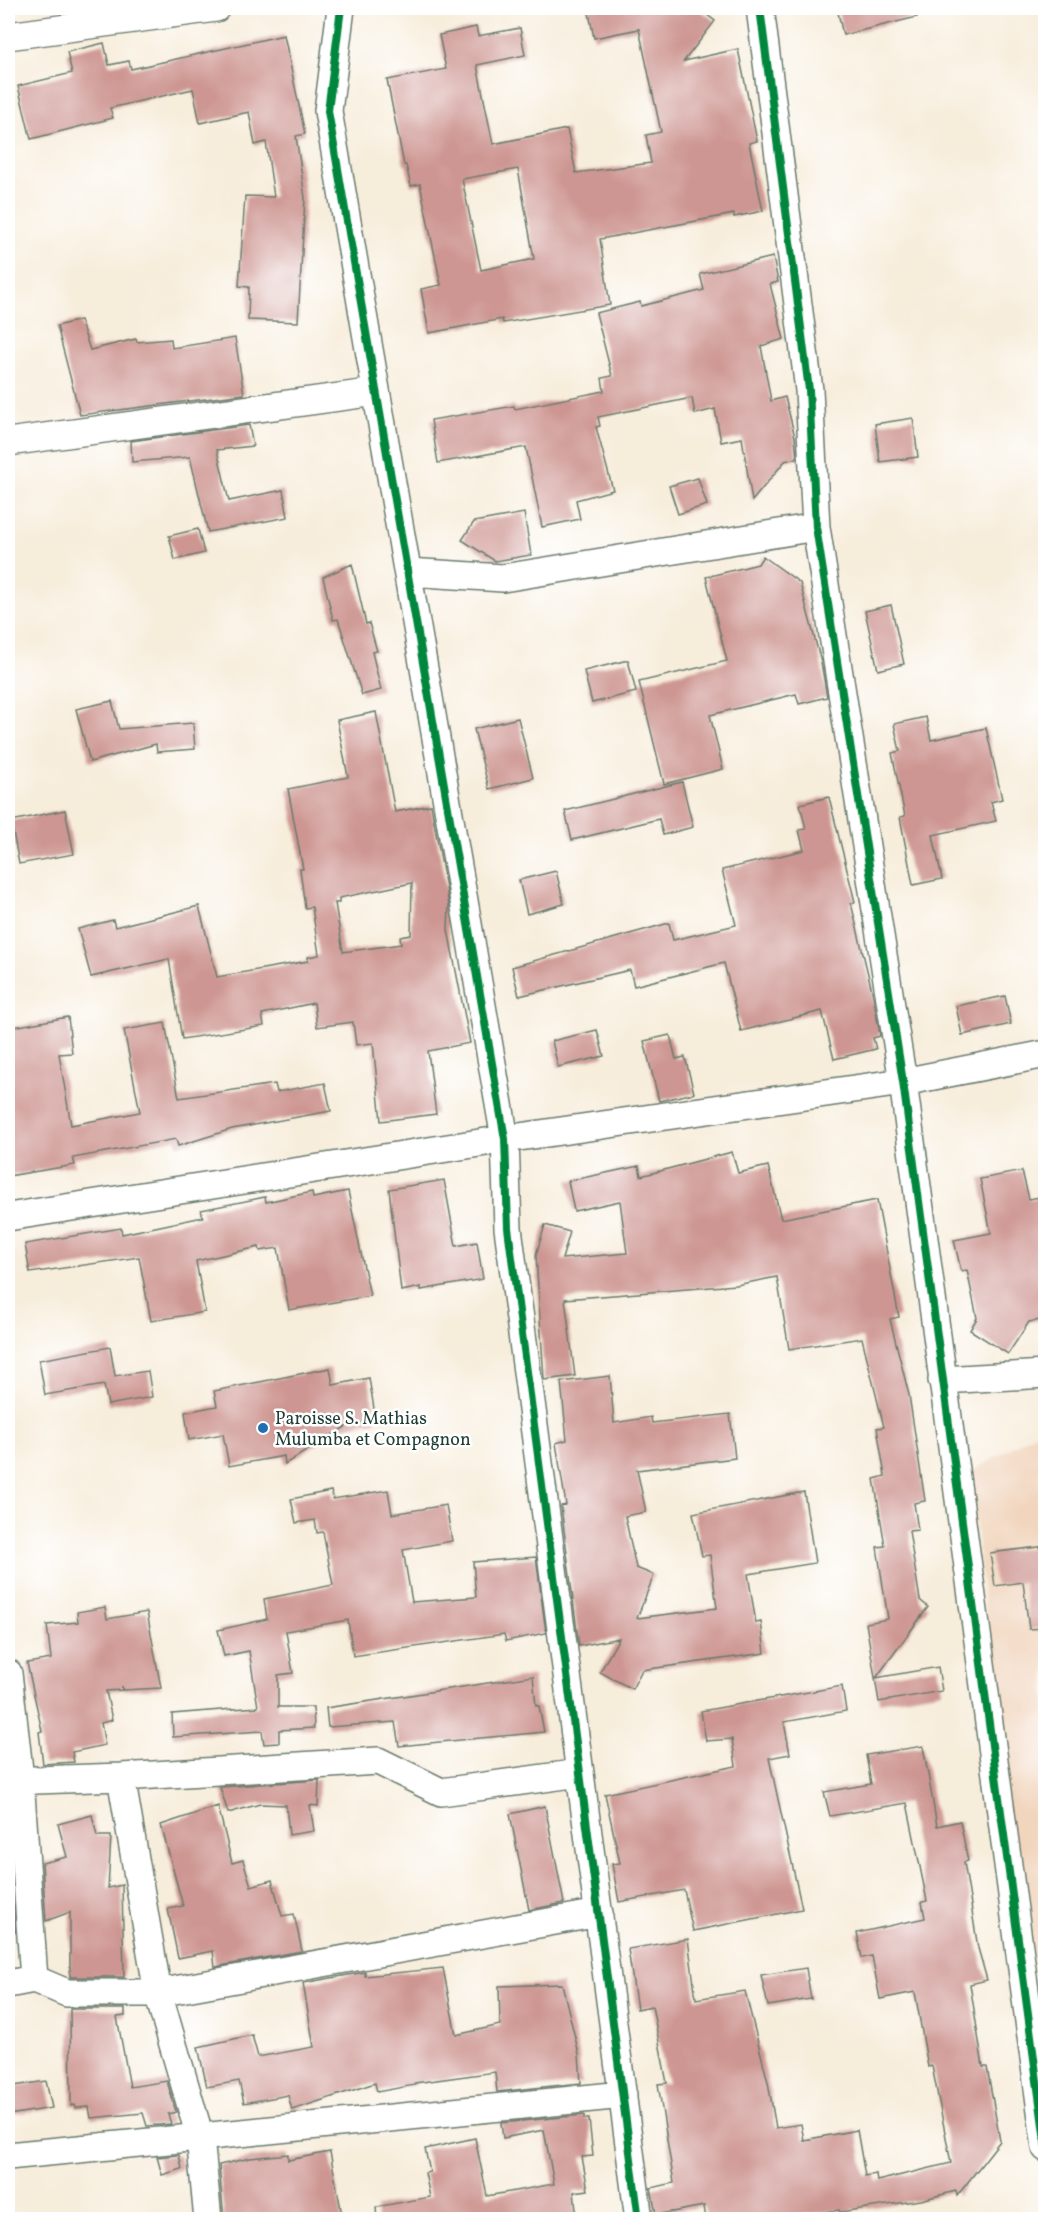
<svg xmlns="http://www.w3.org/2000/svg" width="1053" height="2227" viewBox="0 0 1053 2227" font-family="Vollkorn,serif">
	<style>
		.built { fill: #f1d5bd }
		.building { fill: #ce9692; fill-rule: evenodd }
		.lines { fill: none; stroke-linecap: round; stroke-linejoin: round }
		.street-casing { stroke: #6b7b6e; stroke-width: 30 }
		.street { stroke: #fff; stroke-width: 27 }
		.cycleway-casing { stroke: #fff; stroke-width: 11 }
		.cycleway { stroke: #00873e; stroke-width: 8 }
		.poi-dot { fill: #1f6fb2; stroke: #fff; stroke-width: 2 }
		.labels { text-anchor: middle; stroke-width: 5; stroke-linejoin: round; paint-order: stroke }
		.poi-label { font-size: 18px; fill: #1f3d34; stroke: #fff; text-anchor: start }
	</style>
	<rect width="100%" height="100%" fill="#fff"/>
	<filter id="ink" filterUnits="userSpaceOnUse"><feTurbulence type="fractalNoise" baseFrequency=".0167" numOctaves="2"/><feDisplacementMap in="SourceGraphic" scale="12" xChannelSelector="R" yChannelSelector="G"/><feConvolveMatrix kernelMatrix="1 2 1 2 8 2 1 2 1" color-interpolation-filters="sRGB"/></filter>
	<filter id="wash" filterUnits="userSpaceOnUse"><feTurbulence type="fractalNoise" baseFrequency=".008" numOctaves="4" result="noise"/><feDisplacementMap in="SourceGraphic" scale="24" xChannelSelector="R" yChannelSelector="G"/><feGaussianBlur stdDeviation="1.35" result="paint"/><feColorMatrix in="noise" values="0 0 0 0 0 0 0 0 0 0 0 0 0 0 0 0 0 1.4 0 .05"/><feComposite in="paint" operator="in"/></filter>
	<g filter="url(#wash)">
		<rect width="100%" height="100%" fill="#f7eddb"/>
		<path class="built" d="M1045 1427V2023L1011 1845 970 1473Z"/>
		<g id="blocks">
			<path class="building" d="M588 8H698L715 21 684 61 738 49 757 141 749 143 763 211 734 217V214L600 239 610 305 503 323 502 319 429 333 421 289 441 285 420 184 411 186 406 165H404L387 80 446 69 439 35 476 27 478 36 520 28 525 55 477 65 493 144 567 129 576 173 651 163 646 135 661 132 639 29 594 38ZM518 169 534 259 481 270 462 179Z
				M837 8H915L917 17 843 35Z
				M284 35 305 134 296 136 305 198 298 322 248 320 249 287 239 286 245 196 274 197 266 142 255 145 249 112 200 123 193 89 110 108 113 118 31 139 18 86 72 73 67 52 104 43 109 65 129 61 131 69Z
				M773 257 778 282 770 284 784 339 761 346 771 401 785 397 795 437 797 458 785 461 752 501 742 438 721 442 715 409 695 414 692 398 598 417 600 426 596 427 613 490 576 500 580 519 542 527 526 447 438 463 431 420 514 406 515 409 604 391 602 378 612 376 596 313 640 302 641 306 704 290 700 274Z
				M80 320 90 350 136 339 137 342 171 339 172 348 235 338 244 394 80 415 57 326Z
				M913 418 918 457 880 462 875 424Z
				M249 425 253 446 217 450 229 501 283 490 288 517 208 532 190 457 132 462 131 441Z
				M698 478 707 505 678 514 669 486Z
				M524 513 531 555 495 561 462 540 474 522Z
				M198 529 204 553 175 560 169 536Z
				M763 556 800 583 821 662 827 697 799 704 796 694 710 715 723 769 664 784 639 682 727 661 706 577 758 564Z
				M352 564 366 624 369 623 377 651 372 652 381 690 362 695 338 619 333 620 323 577Z
				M891 605 904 664 878 670 865 611Z
				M628 660 636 692 592 703 584 671Z
				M112 701 119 729 193 723 195 749 157 752 156 744 90 762 76 709Z
				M376 712 395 812 431 805 449 905 448 930 470 1043 428 1051 436 1114 381 1121 373 1043 356 1045 353 1022 317 1027 314 1003 262 1014 264 1026 182 1039 169 959 91 977 78 929 113 920 115 927 199 906 217 977 308 961V957L319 955 312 907 305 908 300 869H303L288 789 348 777 337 720ZM412 883 411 935 400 937 401 944 343 952 335 903H339V898Z
				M926 717 931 740 986 728 1002 799 991 802 996 821 933 835 942 879 913 885 900 817 905 816 892 753 900 751 894 724Z
				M518 718 533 778 489 789 474 729Z
				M682 782 693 827 663 835 659 819 572 840 565 811Z
				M829 797 855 902 851 903 873 995 880 1036 873 1038 876 1049 834 1059 822 1011 741 1031 724 963 634 986 630 970 519 996 512 967 669 923 673 940 736 925 722 870 804 850 799 830 806 829 800 804Z
				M65 810 74 854 19 864 11 821Z
				M556 871 564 904 527 914 519 880Z
				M1005 996 1011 1024 962 1035 956 1006Z
				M68 1017 72 1053 59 1054 71 1125 140 1112 124 1030 165 1023 179 1098 275 1084 277 1092 325 1083 331 1111 232 1129 178 1146 176 1139 73 1158 75 1165 8 1176V1028Z
				M597 1030 604 1056 558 1067 552 1041Z
				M670 1035 676 1059 685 1057 694 1093 659 1101 644 1041Z
				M732 1152 738 1173 768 1166 781 1219 877 1200 899 1317 890 1319 909 1395 925 1501 914 1503 918 1530 909 1531 920 1600 928 1607 876 1678 938 1667 942 1691 879 1702 866 1623 888 1619 877 1547 885 1546 874 1479 885 1476 877 1428 884 1427 862 1338 789 1349 777 1277 736 1285 565 1299 575 1376 544 1380 536 1255 545 1225 570 1232 562 1259 627 1253 620 1201 574 1211 568 1181 639 1166 641 1176Z
				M1022 1171 1029 1199 1046 1196V1319L1029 1322 1008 1354 970 1330 977 1318 967 1270 961 1271 954 1240 991 1233 980 1179Z
				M444 1180 456 1246 477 1242 483 1279 421 1290V1287L401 1291 389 1189Z
				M348 1191 370 1296 289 1310 278 1248 260 1251 259 1247 196 1261 205 1312 151 1321 139 1257 30 1273 25 1244 121 1228 122 1234 203 1217 201 1210 265 1197 266 1202 312 1192 313 1198Z
				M110 1347 115 1376 148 1371 152 1397 108 1405 104 1385 45 1395 39 1360Z
				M330 1368 333 1385 369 1378 376 1421 347 1426 285 1464 284 1456 229 1466 223 1434 189 1440 185 1412 217 1406 214 1391Z
				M610 1376 614 1423 651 1417 652 1423 730 1414 735 1458 637 1470 646 1512 625 1516 636 1568 654 1575 637 1618 717 1608 710 1555 702 1556 693 1513 804 1492 815 1563 748 1574 756 1623 761 1622 765 1653 642 1670 632 1689 600 1672 619 1638 579 1646 561 1506 566 1505 556 1443 567 1440 561 1382Z
				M388 1490 392 1514 446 1505 452 1541 403 1550 412 1602 476 1597 473 1562 536 1557 546 1633 506 1641 504 1634 353 1656 348 1620 286 1631 293 1673 278 1675V1707H313L314 1728 279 1730V1743L264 1744 262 1731 173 1737 172 1714 258 1707 249 1651 224 1656 218 1630 267 1619 264 1599 333 1585 323 1532 317 1533 315 1520 296 1523 291 1499 331 1491 333 1499Z
				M1046 1546V1628L1029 1629 1023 1582 995 1586 990 1553Z
				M105 1607 107 1619 147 1612 161 1688 123 1690 122 1686V1690L106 1691 112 1720 101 1723 105 1745 72 1752 74 1762 43 1764 39 1732 42 1731 27 1663 51 1659 47 1625 78 1622 77 1612Z
				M533 1676 536 1706H539L544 1732 399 1746 395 1722 328 1727 326 1708Z
				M842 1686 846 1711 784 1722 790 1754 769 1758 802 1909 693 1931 684 1890 619 1902 612 1864 620 1863 605 1794 736 1766 732 1739 706 1741 701 1711Z
				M923 1746 937 1826 960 1821 968 1861 964 1862 978 1948 987 1980 970 1984 983 2067H987L1000 2141 957 2196 956 2191 921 2200 840 2212 839 2210 772 2220H706L704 2206 656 2215 651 2188 674 2183 658 2084 667 2083 652 2006 637 2009 628 1949 688 1939 696 1999 745 1991 768 2082 776 2128 801 2124 804 2140 857 2130 865 2176 876 2174 877 2181 951 2163 932 2066 928 2067 915 1992 880 1999 872 1956 862 1958 857 1933 925 1918 922 1902 927 1901 907 1803 830 1816 824 1792 871 1784 866 1755Z
				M319 1780 318 1806 310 1805 314 1831 289 1835 286 1805 260 1804 228 1813 220 1787Z
				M218 1806 232 1863 243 1860 251 1886 272 1880 282 1916 294 1914 302 1951 215 1967 213 1951 178 1958 168 1909 183 1906 161 1825Z
				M545 1806 564 1903 529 1910 510 1814Z
				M92 1815 97 1836H111L108 1888 122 1885 124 1977H70V1912L46 1921 42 1863 67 1857 58 1824Z
				M13 1904 15 1932 8 1935V1905Z
				M443 1968 456 2035 500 2025 499 1986 562 1984 579 2054 581 2083 497 2092 495 2072 415 2083V2085L377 2092 375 2083 292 2110 288 2095 244 2103 239 2081 207 2087 198 2047 252 2035 258 2057 314 2047 303 1983 365 1972V1976Z
				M806 1968 811 1999 768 2006 761 1975Z
				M70 2009H125V2016L117 2017 130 2087 167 2081 176 2112 168 2114 171 2124 147 2126 143 2113 91 2118 89 2107 76 2108 75 2105 71 2106Z
				M46 2081 52 2108 8 2115V2087Z
				M584 2115V2119H589L593 2156 582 2157 588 2190 574 2192 577 2220H377L376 2207 430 2197 425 2173 430 2172 425 2149 475 2138 487 2196 554 2184 544 2130 503 2138 501 2123Z
				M330 2152 343 2220H224L219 2165 250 2158 288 2154V2160Z
				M179 2155 182 2169 162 2175 157 2157Z"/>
		</g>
	</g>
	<g filter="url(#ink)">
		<use href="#blocks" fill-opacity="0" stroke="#6b7b6e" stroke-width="1.5"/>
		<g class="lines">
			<g class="street-casing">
				<path id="street" d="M341 8 328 111 505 1139 508 1228 639 2220
					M760 8 809 390 816 527 903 1082 1046 2148
					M8 36 216 8
					M8 442 376 392
					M408 572 503 578 816 527
					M8 1217 505 1139 903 1082 1046 1054
					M942 1380 1046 1374
					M8 1673 20 1779 34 1979
					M121 1777 158 1993 200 2137 208 2220
					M8 1781 121 1777 378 1761 441 1792 580 1773
					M8 1984 34 1979 67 1993H158L599 1913
					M8 2156 623 2095"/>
			</g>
			<use href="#street" class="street"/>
			<g class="cycleway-casing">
				<path id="cycleway" d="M341 8 328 111 505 1139 508 1228 639 2220
					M760 8 809 390 816 527 903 1082 1046 2148"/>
			</g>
			<use href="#cycleway" class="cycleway"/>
		</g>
	</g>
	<circle class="poi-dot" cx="263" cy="1428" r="6"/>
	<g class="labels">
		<g class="poi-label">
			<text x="275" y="1424">Paroisse S. Mathias<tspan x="275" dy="21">Mulumba et Compagnon</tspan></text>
		</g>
	</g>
	<rect width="1053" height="2227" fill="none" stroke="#fff" stroke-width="30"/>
</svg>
